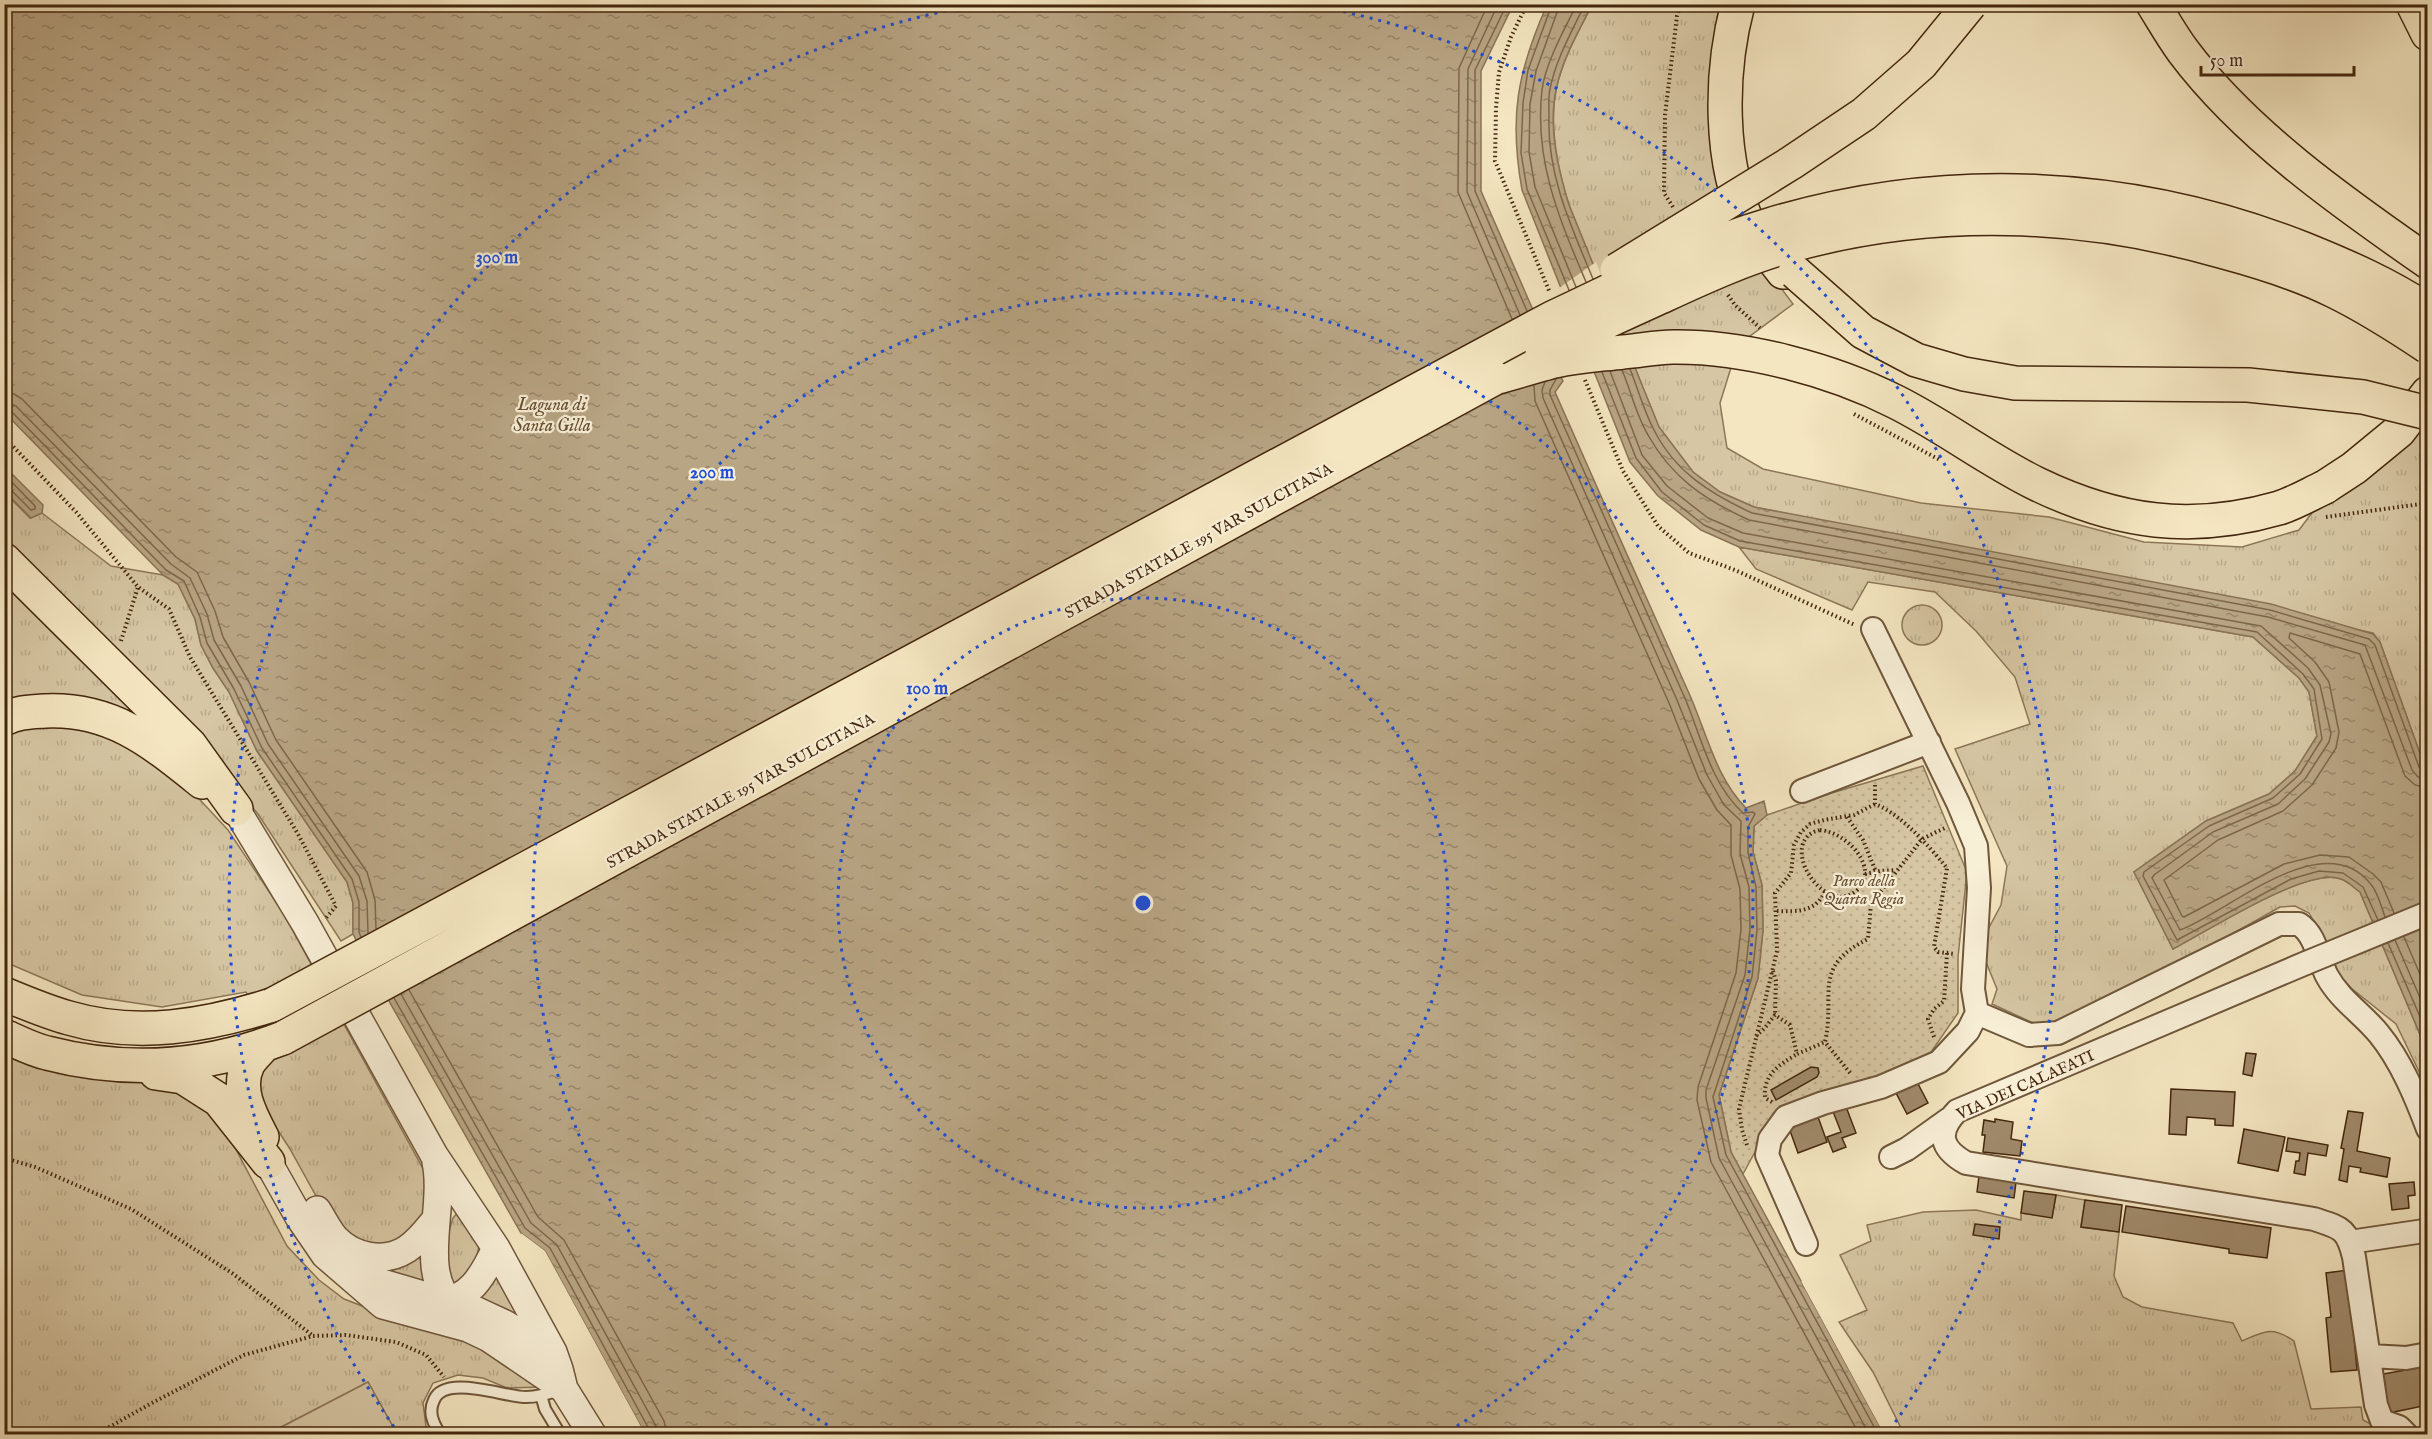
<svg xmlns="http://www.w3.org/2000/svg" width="2432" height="1439" viewBox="0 0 2432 1439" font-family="'IM FELL English',serif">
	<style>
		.grass { fill: url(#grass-tufts); stroke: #8d7658; stroke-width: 1.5 }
		.park { fill: url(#park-dots); stroke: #8d7658; stroke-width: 1.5 }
		.pitch { fill: #d6c6a3; stroke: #8d7658; stroke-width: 1.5 }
		.water { fill: url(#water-ripples); stroke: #8a7355; stroke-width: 1.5 }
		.pier { fill: #f4e6c1 }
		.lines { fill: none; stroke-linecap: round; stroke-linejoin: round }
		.shore { stroke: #7e6649; stroke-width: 1.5 }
		.building { fill: #a08a6b; stroke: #44270e; stroke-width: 1.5 }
		.service-casing { stroke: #70573b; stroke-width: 14 }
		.minor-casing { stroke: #70573b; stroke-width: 26 }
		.tertiary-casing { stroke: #70573b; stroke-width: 30 }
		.trunk-casing { stroke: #44270e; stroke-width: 36 }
		.path { stroke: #44270e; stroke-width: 4; stroke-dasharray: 1.5 3; stroke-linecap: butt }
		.service { stroke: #f8efd7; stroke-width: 10 }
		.minor { stroke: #f8efd7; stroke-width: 22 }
		.tertiary { stroke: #f8efd7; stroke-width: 27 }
		.trunk { stroke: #f4e6c1; stroke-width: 33 }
		.minor-bridge-casing { stroke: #70573b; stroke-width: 26; stroke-linecap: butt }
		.trunk-bridge-casing { stroke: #44270e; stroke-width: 36; stroke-linecap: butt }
		.minor-bridge { stroke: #f8efd7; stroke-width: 22 }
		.trunk-bridge { stroke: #f4e6c1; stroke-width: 33 }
		.ring { fill: none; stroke: #1d4ed8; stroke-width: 3; stroke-dasharray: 3 6 }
		.labels { text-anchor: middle; stroke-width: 4.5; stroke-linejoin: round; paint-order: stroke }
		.street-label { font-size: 16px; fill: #44270e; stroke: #f8efd7 }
		.park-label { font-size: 16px; font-style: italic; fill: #684f33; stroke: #f8efd7 }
		.water-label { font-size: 18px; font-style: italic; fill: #674d31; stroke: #f8efd7 }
		.centre { fill: #1d4ed8; stroke: #f8efd7; stroke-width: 3 }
		.ring-label { font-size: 18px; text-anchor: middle; font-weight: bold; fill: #1d4ed8; stroke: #f8efd7; stroke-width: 4.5; stroke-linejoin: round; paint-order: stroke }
	</style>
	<defs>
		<pattern id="grass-tufts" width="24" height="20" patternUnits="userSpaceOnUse" patternTransform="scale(1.5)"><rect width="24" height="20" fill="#d6c6a3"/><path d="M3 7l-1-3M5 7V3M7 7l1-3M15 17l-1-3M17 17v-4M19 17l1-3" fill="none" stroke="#b9aa8b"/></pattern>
		<pattern id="park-dots" width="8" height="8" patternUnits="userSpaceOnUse" patternTransform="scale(1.5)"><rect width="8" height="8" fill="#d6c6a3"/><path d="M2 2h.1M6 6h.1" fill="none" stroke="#b9aa8b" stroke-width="1.8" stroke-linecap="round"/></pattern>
		<pattern id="water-ripples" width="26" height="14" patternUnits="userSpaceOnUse" patternTransform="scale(1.5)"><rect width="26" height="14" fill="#b8a584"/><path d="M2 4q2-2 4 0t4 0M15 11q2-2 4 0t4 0" fill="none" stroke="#97866a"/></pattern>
	</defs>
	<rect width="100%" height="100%" fill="#f4e6c1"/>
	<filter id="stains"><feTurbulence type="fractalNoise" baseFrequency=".00333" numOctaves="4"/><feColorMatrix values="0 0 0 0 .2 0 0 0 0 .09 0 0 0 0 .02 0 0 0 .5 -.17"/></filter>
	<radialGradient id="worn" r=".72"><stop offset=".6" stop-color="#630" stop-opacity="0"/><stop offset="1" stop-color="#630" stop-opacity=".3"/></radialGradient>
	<path class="grass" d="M1592 5H1721L1717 17 1711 112 1733 224 1793 304 1738 345 1720 403 1727 448 1763 469 1921 503 2049 517 2144 542 2242 547 2299 530 2317 506 2350 491 2396 456 2427 418V773L2380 642 2373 633 1754 507 1720 492 1693 472 1659 427 1569 205C1558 170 1549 127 1556 90 1562 60 1578 32 1592 5Z
		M4 492 30 518 42 513 111 566 163 575 178 584 195 619 201 645 213 668 229 692 257 751 347 882 353 903V934L341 941 258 814 206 751 5 540Z
		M1739 547 2253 637 2299 678 2309 692 2317 736 2295 771 2269 794 2206 821 2134 872 2173 949C2206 932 2308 866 2341 879 2348 881 2354 888 2360 892L2427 1051V1088L2396 1024 2351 988 2339 975 2324 939 2309 913 2295 906 2280 907C2203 950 2125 995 2042 1027L1992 1004 1997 989 1986 962 1984 937 2001 905 2007 866 1955 749 2030 724 2015 677 1976 631 1935 592 1868 582 1852 610 1756 569Z
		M4 579 178 740 5 702Z
		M1902 625a20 20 0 1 1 40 0a20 20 0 1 1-40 0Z
		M94 726 141 751 190 789 228 830 282 911 427 1176 428 1195 423 1216 405 1237 391 1243 370 1246 332 1225 290 1149 262 1106 259 1080 270 1057 276 1049 246 992 162 1007 82 995 5 962V728Z
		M5 1047 147 1078 197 1096 232 1142 287 1246 319 1280 344 1299 378 1312 480 1343 543 1387 507 1388 483 1378 458 1375 433 1383 423 1403 427 1434H397L368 1382 268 1434H5Z
		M2056 1195 2085 1200 2081 1227 2119 1232 2114 1276 2123 1297 2142 1307 2233 1323 2242 1341C2265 1331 2272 1326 2294 1341L2311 1409 2361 1407 2363 1420 2390 1434H1904L1873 1372 1839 1322 1867 1310 1840 1255 1871 1241 1867 1225 1923 1212 1976 1210 2021 1220V1213L2052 1217Z
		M459 1211 479 1246 476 1260 462 1281 451 1285 442 1254 453 1218Z
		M417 1257 422 1260 423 1281 390 1274 389 1270 397 1262Z
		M494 1272 517 1310 512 1316 476 1301Z"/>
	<path class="park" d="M1923 766 1967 872 1958 957V1013L1927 1058 1793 1107 1780 1106 1743 1174 1731 1152 1719 1095 1758 978 1763 930 1762 885 1753 852 1754 826 1767 815 1825 795Z"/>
	<path class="pitch" d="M368 1382 397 1434H268Z"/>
	<path class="water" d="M5 5H1513L1481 71V191L1533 310 1542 342 1563 381 1555 392C1599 492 1643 591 1688 691 1706 730 1715 777 1746 808L1764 801 1767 815 1754 826 1753 852 1762 885 1763 930 1758 978 1719 1095 1731 1152 1884 1434H645L545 1251 521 1233 373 973 353 934V903L347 882 257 751 229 692 213 668 201 645 195 619 178 584 163 575 5 413Z
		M1547 5H1592C1578 32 1562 60 1556 90 1548 128 1558 169 1569 205L1659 427 1693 472 1720 492 1754 507 2271 604 2373 634 2380 642 2427 773V1051L2360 892C2354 888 2348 881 2341 879 2308 866 2206 932 2173 949L2134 872 2206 821 2269 794 2295 771 2317 736 2309 692 2299 678 2253 637 1739 547 1701 530 1658 496 1630 462 1522 190C1509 118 1517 72 1547 5Z
		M4 466 43 505 42 513 31 518 5 492Z"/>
	<path class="pier" d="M1596 262 1619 320 1580 341 1559 288Z
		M521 1233 545 1251 645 1434H642L543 1253 524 1239Z
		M1801 1281 1805 1282 1887 1434H1884Z"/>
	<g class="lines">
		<path class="shore" d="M1488 4 1459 68 1458 192 1512 319
			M1498 4 1468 69 1467 192 1520 315
			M1507 4 1475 70V191L1527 311
			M1552 4 1528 70 1523 103 1521 153 1527 189 1569 290
			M1560 4 1536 71 1530 104 1529 152 1535 187 1576 287
			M1577 4C1565 28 1545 64 1542 90 1534 161 1559 218 1586 282
			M1585 4C1572 31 1556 59 1550 89 1548 98 1549 108 1549 117 1547 175 1571 226 1593 279
			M1630 369C1638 389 1644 411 1654 430 1675 472 1711 494 1752 513L2270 610 2369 639 2375 645 2419 767 2428 771
			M1622 370C1631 391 1636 415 1648 435 1672 478 1705 500 1749 520L2268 617 2365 645 2412 770 2418 777 2428 779
			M1610 371 1642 455 1667 486 1708 518 1743 533 2261 626 2308 668 2320 685 2331 734 2329 742 2305 779 2278 804 2213 832 2154 875 2152 878 2180 930C2229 912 2322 825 2370 883 2378 892 2381 906 2385 917
			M1602 372 1636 458 1662 492 1704 525 1740 541 2257 632 2303 674 2314 689 2322 739 2300 774 2273 798 2209 826 2144 872 2143 876 2177 940 2291 879 2319 871 2343 873 2363 887 2378 920
			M1556 379 1550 390V395C1594 495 1640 595 1684 696 1701 735 1710 783 1743 813L1753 812 1755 814 1748 827V853L1756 887 1757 930 1752 977 1713 1097 1726 1155 1878 1434
			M1545 382 1542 390 1543 398 1677 700 1707 775 1724 805 1741 821 1740 854 1749 887 1750 929 1745 975 1706 1090V1098L1719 1158 1869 1434
			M1534 386 1535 401 1669 703 1699 779 1717 810 1731 825V855L1740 889 1741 929 1736 973 1698 1087 1697 1100 1711 1162 1859 1434
			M4 393 14 394 22 399 176 557 197 572 215 611 223 637 249 682 276 740 367 872 375 900 376 929
			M4 402 16 406 171 564 190 578 207 614 214 640 241 686 268 744 359 876 367 901 368 933
			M4 409 11 411 166 570 184 581 200 617 207 643 234 689 262 748 352 879 359 902V932L361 937
			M4 474 35 506V509L31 510 11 490 4 488
			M2394 913 2381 882 2373 874 2349 857 2320 855 2284 864 2184 917 2182 916 2164 880 2218 840 2283 811 2312 785 2336 748 2339 732 2329 682 2315 662 2289 638 2290 633 2360 654 2405 776 2415 785 2428 788
			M2404 937 2428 993
			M2395 940 2428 1016
			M2388 943 2428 1035
			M409 990 538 1217 564 1240 664 1421 667 1434
			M401 994 531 1223 557 1245 656 1426 658 1434
			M394 998 525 1228 550 1248 649 1429 650 1434"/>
	</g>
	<path class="building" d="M2246 1053 2256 1054 2252 1076 2243 1074Z
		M1811 1067 1818 1068 1819 1073 1817 1077 1776 1100 1771 1090Z
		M1916 1080 1928 1103 1907 1114 1895 1091Z
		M2171 1089 2235 1092 2233 1126 2215 1125V1119L2187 1117 2186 1135 2169 1134Z
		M1845 1104 1856 1133 1842 1138 1846 1147 1833 1152 1827 1137 1841 1132 1832 1109Z
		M2348 1111 2363 1113 2357 1151 2390 1158 2387 1177 2360 1172 2361 1168 2349 1166 2347 1182 2339 1180 2344 1149 2341 1148Z
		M1817 1114 1827 1142 1798 1153 1788 1125Z
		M1995 1119 2013 1122 2011 1139 2022 1141 2020 1156 1983 1152 1985 1135H1982L1984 1120 1995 1122Z
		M2244 1129 2285 1137 2278 1171 2238 1163Z
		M2288 1138 2328 1145 2326 1156 2308 1153 2305 1175 2294 1173 2296 1161H2299L2300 1153 2286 1151Z
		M1979 1176 2016 1182 2014 1198 1977 1192Z
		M2414 1182 2415 1195 2408 1196 2409 1208 2392 1210 2389 1184Z
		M2024 1191 2056 1195 2052 1218 2021 1213Z
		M2085 1200 2122 1205 2119 1232 2081 1227Z
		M2126 1206 2271 1228 2267 1258 2229 1253V1249L2122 1232Z
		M1975 1224 2000 1227 1999 1239 1973 1235Z
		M2348 1270 2357 1370 2331 1372 2326 1318 2331 1317 2326 1273Z
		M2428 1366V1405L2389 1413 2383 1374Z"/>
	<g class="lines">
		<g class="service-casing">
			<path id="service" d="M541 1395 545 1409 560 1434
				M440 1434C433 1423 428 1412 434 1400 445 1374 504 1397 526 1397 537 1397 548 1394 558 1390"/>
		</g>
		<g class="minor-casing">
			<path id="minor" d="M1873 629 1958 803 1976 846 1979 888 1973 989 1977 1013
				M1802 791 1929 742
				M2306 963 1957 1111C1936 1133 1941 1149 1966 1163L2314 1219C2341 1228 2347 1228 2354 1257L2376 1405 2382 1421 2399 1427 2406 1434
				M1891 1157 1907 1149 1949 1119
				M2350 1242 2424 1231 2428 1229
				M1806 1244 1767 1155 1770 1139 1786 1117 1823 1103 1881 1087 1939 1062 1968 1031 1977 1013 2029 1035 2058 1033 2279 924H2299C2316 935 2318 959 2327 976 2340 1000 2363 1014 2379 1034 2401 1061 2416 1097 2428 1129
				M2370 1356 2406 1358 2428 1354"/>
		</g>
		<g class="tertiary-casing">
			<path id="tertiary" d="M236 809 305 923 434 1155 496 1248 553 1352 559 1369
				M268 1162 299 1217 325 1255 383 1305 468 1328 489 1338 564 1389
				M436 1162C446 1209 416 1274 455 1308
				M317 1210C323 1219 328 1230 335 1238 353 1257 384 1264 407 1249 419 1241 427 1230 436 1219
				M355 1275 477 1311 505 1324 529 1339 559 1369 564 1389 592 1434
				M437 1302C469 1302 484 1274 496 1248"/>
		</g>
		<g class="trunk-casing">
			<path id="trunk" d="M1738 4C1720 71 1718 164 1750 227 1758 243 1773 258 1783 272H1795
				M2153 4C2163 20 2172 36 2183 51 2245 134 2343 203 2428 262
				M2413 4 2428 34
				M1495 378 1547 363
				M2325 487 2354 468 2399 431 2428 393
				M4 560 190 745 236 809
				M4 719C18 712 30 712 45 711 112 708 152 742 202 782
				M4 994C26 1003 47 1012 69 1018 137 1038 206 1026 272 1005
				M4 1036C18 1042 33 1050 47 1053 128 1074 206 1068 283 1038
				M156 1073 183 1077 219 1100 268 1162
				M262 1137C250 1114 236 1089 248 1064 252 1057 259 1051 264 1045"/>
		</g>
		<path class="path" d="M1527 4 1511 37 1499 72 1496 108 1495 161 1550 293
			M1673 207 1664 193 1665 115 1677 16 1681 4
			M1728 295 1735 305 1760 328
			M1585 380 1623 471 1658 526 1689 553 1735 570 1855 625
			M1854 414 1940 460
			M4 437 76 512 138 587 169 609 190 657 298 834 336 906 326 918
			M2326 517 2428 503
			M121 641 138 587
			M1875 785V804C1902 815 1928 845 1947 868L1934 947 1938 952 1955 954
			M1847 817 1863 840 1876 872
			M1820 830C1847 832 1882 870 1856 891 1823 918 1775 840 1820 830Z
			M1865 874 1880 871 1896 870
			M1777 911C1796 912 1817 912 1825 891
			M1773 971 1776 981 1775 1015
			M1756 1036 1764 1029 1775 1015 1790 1025 1797 1054 1825 1042
			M1934 1037 1928 1019 1934 1009 1944 1001 1947 953
			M1850 1073 1825 1042C1836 994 1811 967 1868 939L1871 904 1922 839 1947 827
			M1772 1102 1765 1098C1763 1074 1779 1065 1797 1054
			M1747 1145 1742 1130 1739 1109 1777 951 1775 893 1791 873 1794 845 1801 832 1810 824 1824 820 1854 815 1875 804
			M4 1158 35 1167 131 1209 232 1273 312 1335
			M97 1434 150 1404 244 1355 313 1336 346 1335 396 1342 426 1355 444 1377"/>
		<use href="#service" class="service"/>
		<use href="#minor" class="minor"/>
		<use href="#tertiary" class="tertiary"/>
		<use href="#trunk" class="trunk"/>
		<g class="minor-bridge-casing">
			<path id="minor-bridge" d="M2306 963 2428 913"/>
		</g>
		<g class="trunk-bridge-casing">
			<path id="trunk-bridge" d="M1617 270 1791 163 1864 114 1921 64 1970 4
				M1795 272 1863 332 1916 360 1964 374 2015 383 2248 385 2363 397 2428 413
				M1542 354C1582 332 1623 314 1665 295 1706 276 1748 257 1792 245 1934 206 2083 211 2224 252 2261 262 2300 274 2334 291 2367 307 2398 327 2428 347
				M1547 363C1572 356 1597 355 1623 352 1639 351 1656 347 1673 347 1744 346 1833 370 1896 402 1944 426 1988 460 2037 484 2118 523 2192 533 2279 508 2295 503 2310 494 2325 487
				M272 1005 1552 318C1623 285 1694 247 1769 225 1945 172 2133 181 2304 249 2346 266 2390 285 2428 311
				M283 1038 1495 378"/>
		</g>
		<use href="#minor-bridge" class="minor-bridge"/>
		<use href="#trunk-bridge" class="trunk-bridge"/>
	</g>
	<g class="ring">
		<circle cx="1143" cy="903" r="305"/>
		<path d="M843 1434A610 610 0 1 1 1443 1434"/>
		<path d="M399 1434A914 914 0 0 1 969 6M1317 6A914 914 0 0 1 1887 1434"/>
	</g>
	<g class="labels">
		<g class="street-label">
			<text transform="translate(1198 540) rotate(-29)" y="6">STRADA STATALE 195 VAR SULCITANA</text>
			<text transform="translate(740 790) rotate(-29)" y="6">STRADA STATALE 195 VAR SULCITANA</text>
			<text transform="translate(2025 1084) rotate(-24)" y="6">VIA DEI CALAFATI</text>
		</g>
		<g class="park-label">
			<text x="1864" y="886">Parco della<tspan x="1864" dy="18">Quarta Regia</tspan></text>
		</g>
		<g class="water-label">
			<text x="552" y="410">Laguna di<tspan x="552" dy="21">Santa Gilla</tspan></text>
		</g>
	</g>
	<circle cx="1143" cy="903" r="9" class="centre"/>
	<g class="ring-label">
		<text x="497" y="263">300 m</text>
		<text x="712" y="478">200 m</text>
		<text x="927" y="694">100 m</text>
	</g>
	<rect width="2432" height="1439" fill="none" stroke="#f4e6c1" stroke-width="24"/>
	<rect x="6" y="6" width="2420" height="1427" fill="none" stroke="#44270e" stroke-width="3"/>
	<rect x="12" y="12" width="2408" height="1415" fill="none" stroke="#44270e" stroke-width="1.5"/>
	<path d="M2201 66v9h153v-9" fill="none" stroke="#44270e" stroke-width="3"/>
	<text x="2210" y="66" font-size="18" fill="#44270e" stroke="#f8efd7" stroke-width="4.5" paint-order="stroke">50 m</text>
	<rect width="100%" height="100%" filter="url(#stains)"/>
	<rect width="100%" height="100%" fill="url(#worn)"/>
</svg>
